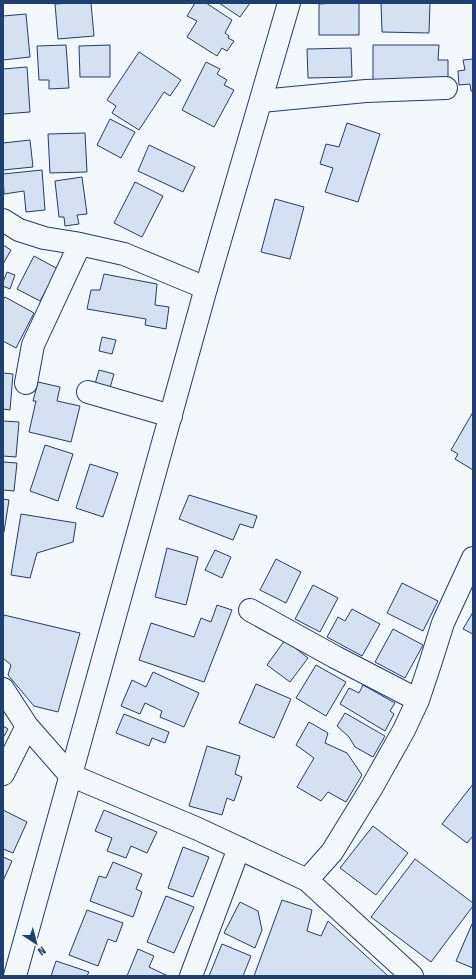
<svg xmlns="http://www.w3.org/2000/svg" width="476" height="979" viewBox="0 0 476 979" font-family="'Fira Sans Condensed',sans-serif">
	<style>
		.building { fill: #d5e0f0; stroke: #1d3f73 }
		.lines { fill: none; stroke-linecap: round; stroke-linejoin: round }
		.street-casing { stroke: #1d3f73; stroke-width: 24 }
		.secondary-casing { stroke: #1d3f73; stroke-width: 24 }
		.street { stroke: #f4f7fb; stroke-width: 22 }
		.secondary { stroke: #f4f7fb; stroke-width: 22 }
	</style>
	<rect width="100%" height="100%" fill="#f4f7fb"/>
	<path class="building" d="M71 3H91L94 36 58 39 55 4Z
		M195 3H206L232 20 225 33 229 36 228 38 234 41 227 51 222 48 217 56 187 37 197 21 187 16Z
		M219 3H250L240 17Z
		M336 3H359V35H319V4Z
		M381 3H430L429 33 382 32Z
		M26 14 30 57 3 60V16Z
		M66 45 69 88 49 89V80H39L37 46Z
		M110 45V77H80L79 46Z
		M373 45H439L438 60H448V80H373Z
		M351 48 352 77 308 78 307 49Z
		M139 52 181 80 170 96 164 92 139 130 112 113 116 106 107 100Z
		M473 59V91H471L470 84 459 85 458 71 465 70 463 60Z
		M206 62 220 69 217 74 227 80 224 85 234 90 214 127 182 110Z
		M27 67 30 112 3 114V69Z
		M110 119 135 132 121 158 97 145Z
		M347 123 380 134 358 202 325 192 333 168 320 164 326 144 339 147Z
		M85 133 87 172 50 173 48 134Z
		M30 140 33 167 3 170V143Z
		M149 145 195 167 183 192 138 171Z
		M42 170 45 210 26 212 24 191 4 194 3 174Z
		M82 177 87 214 77 215 79 224 65 226 64 217H59L55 181Z
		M135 182 163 196 142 237 114 223Z
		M275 199 304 207 290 259 261 252Z
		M3 245 11 250 3 264Z
		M34 256 58 269 40 301 17 289Z
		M7 272 15 275 10 289 3 286V282Z
		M104 274 157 284 155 305 169 307 166 329 145 325 146 319 87 309 91 290H100Z
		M5 297 34 313 16 348 3 341V300Z
		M102 337 116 340 112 354 99 351Z
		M99 370 114 374 110 388 95 384Z
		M3 373 13 374 10 410 3 409Z
		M38 382 60 387 57 401 80 406 71 442 29 432 36 401H33Z
		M473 412V470L455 459 458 454 451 450Z
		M3 421 19 422 16 457 3 456Z
		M45 445 73 454 58 501 30 491Z
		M3 462 17 463 14 491 3 490Z
		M90 464 118 473 103 517 76 508Z
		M189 495 257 516 253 528 240 524 233 540 179 519Z
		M3 499 9 500 4 532H3Z
		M21 514 76 523 73 542 37 553 30 578 11 575Z
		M167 548 198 557 186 605 155 597Z
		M215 550 231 557 222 578 205 570Z
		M276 559 301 572 286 603 260 590Z
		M402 583 438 601 423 631 387 613Z
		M313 585 338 598 320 632 295 619Z
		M217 605 232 610 204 682 139 660 151 623 194 637 201 618 211 622Z
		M352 609 380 624 362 656 327 637 338 617 345 621Z
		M473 612V634L463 629Z
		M4 615 80 633 58 712 34 706 8 675 11 665 3 658V621Z
		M393 629 423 645 405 678 375 662Z
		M285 640 308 658 290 682 267 665Z
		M316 665 346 682 326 716 296 698Z
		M153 672 199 693 184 727 160 717 162 711 145 703 140 714 121 706 132 680 146 687Z
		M256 684 291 699 274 738 239 723Z
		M363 685 395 703 390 711 394 714 385 731 340 704 349 688 359 693Z
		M345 713 385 736 373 757 355 747 349 737 337 726Z
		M124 714 169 732 165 743 152 738 149 746 116 733Z
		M309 722 328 733 325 743 347 753 362 775 346 802 328 792 321 801 297 787 314 758 296 745Z
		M3 726 8 729 3 738Z
		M207 746 240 756 235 774 242 777 234 801 227 798 222 815 189 806Z
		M473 784V836L467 843 442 824Z
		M3 810 27 822 13 853 3 849Z
		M104 810 157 832 147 853 131 846 126 858 107 851 112 838 95 831Z
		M373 826 408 853 376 895 340 868Z
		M183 847 209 857 193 897 168 888Z
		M3 857 12 861 3 881Z
		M415 859 473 903V906L431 962 371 917Z
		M113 862 142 874 136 889 142 892 133 917 90 901 99 876 106 878Z
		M166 896 194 907 174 953 147 942Z
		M282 900 312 910 307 931 321 936 328 921 387 975 386 976H254Z
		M240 902 258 911 262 930 255 948 224 933Z
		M87 910 123 923 116 942 108 939 98 966 69 955Z
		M472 924 473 925V968L456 961Z
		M222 944 251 956 243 976H209Z
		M138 949 154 956 149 967 168 976H127Z
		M56 961 89 972 87 976H51Z"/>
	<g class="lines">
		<g class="street-casing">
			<path id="street" d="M261 101 366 91 446 88
				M3 220 19 230 44 238 75 243 124 254 206 288
				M26 383 33 345 80 244
				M88 392 171 416
				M250 610 335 657 418 700
				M3 689 27 726 70 775 198 829 307 880 412 976
				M3 774 27 726
				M307 880 332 852 372 787 404 730 418 700 431 661 443 623 473 558
				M191 976 239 848"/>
		</g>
		<g class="secondary-casing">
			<path id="secondary" d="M15 976 206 288 289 3"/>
		</g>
		<use href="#street" class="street"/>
		<use href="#secondary" class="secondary"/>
	</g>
	<rect width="476" height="979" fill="none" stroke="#1d3f73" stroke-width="8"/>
	<g transform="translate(36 943) rotate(144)" stroke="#f4f7fb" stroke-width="3" paint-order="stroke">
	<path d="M0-3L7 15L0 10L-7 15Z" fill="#1d3f73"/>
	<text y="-6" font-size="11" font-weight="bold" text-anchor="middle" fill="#1d3f73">N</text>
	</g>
</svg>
